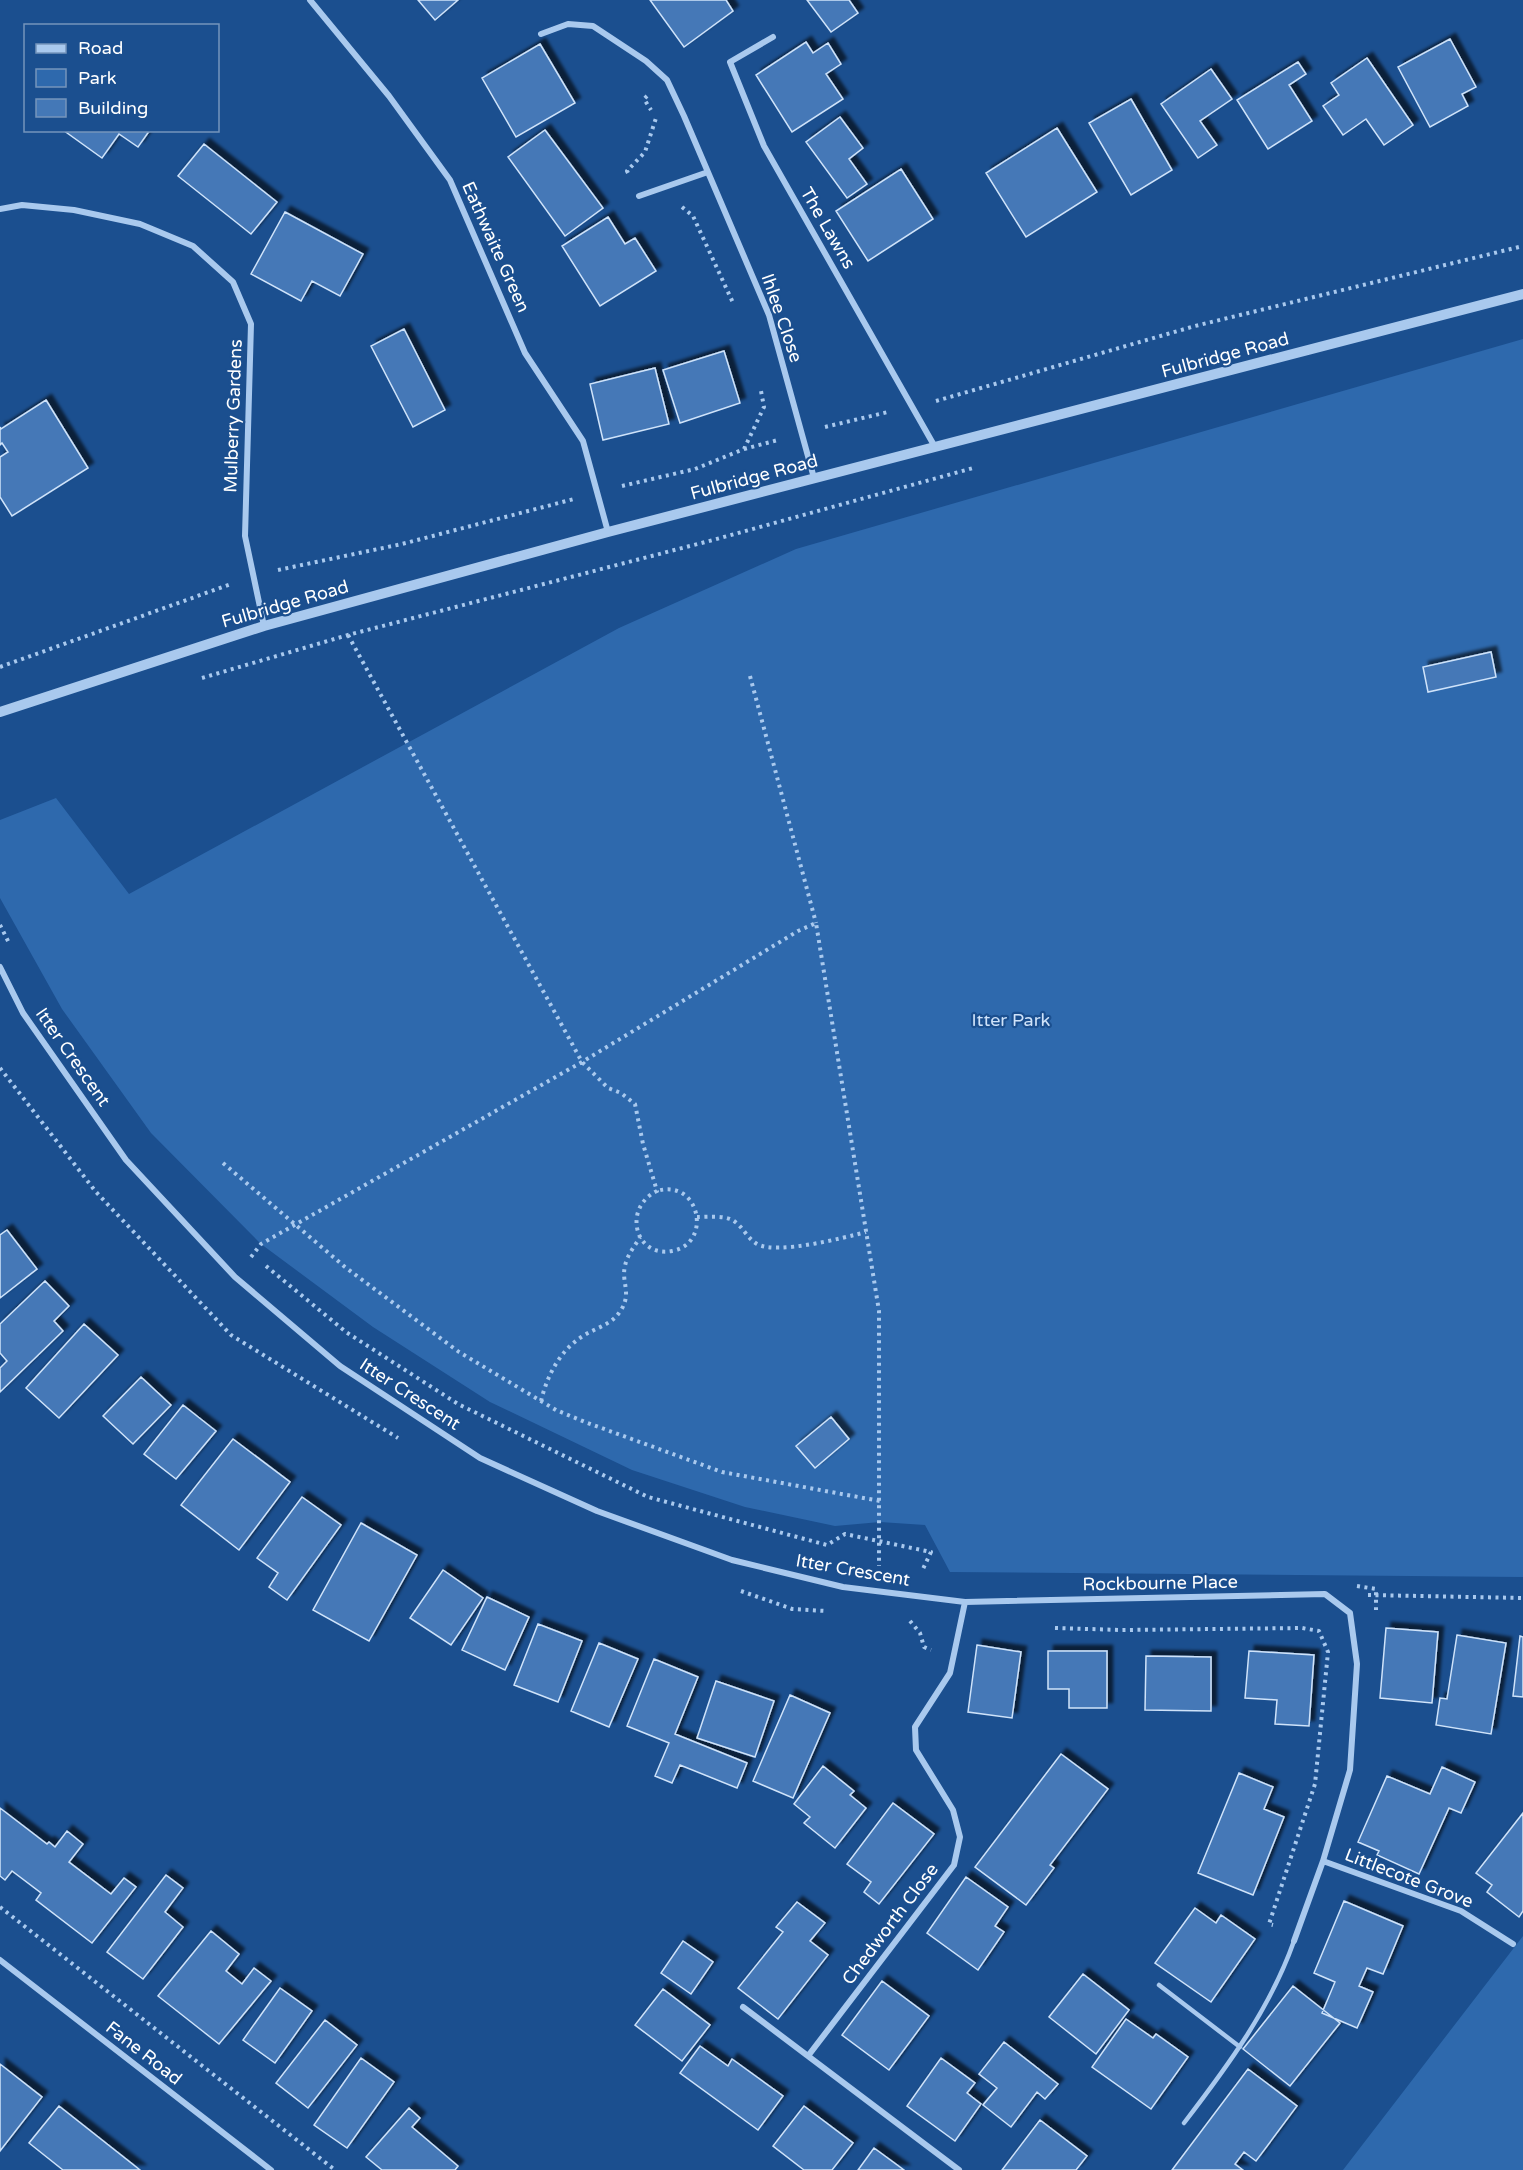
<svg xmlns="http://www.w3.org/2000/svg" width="1523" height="2170" viewBox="0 0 1523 2170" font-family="'Varela Round',sans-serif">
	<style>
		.green { fill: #2e69ad }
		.building { fill: #4478b7; stroke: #cfe3fa; stroke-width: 1.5; filter: url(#shadow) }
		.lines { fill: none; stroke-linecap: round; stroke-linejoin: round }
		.path { stroke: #a9c9ee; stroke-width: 4; stroke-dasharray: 3 4.5; stroke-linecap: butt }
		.service { stroke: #a9c9ee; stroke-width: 4.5 }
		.minor { stroke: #a9c9ee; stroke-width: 6 }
		.tertiary { stroke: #a9c9ee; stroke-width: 10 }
		.labels { text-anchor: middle; stroke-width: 4.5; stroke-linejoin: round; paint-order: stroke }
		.street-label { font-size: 18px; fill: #fff; stroke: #1b4f8f }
		.park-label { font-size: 18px; fill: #cfe3fa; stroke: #1b4f8f }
	</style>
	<defs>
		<filter id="shadow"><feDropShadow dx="5.5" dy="-5.5" stdDeviation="1.5" flood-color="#0009"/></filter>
	</defs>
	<rect width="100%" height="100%" fill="#1b4f8f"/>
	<path class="green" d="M1523 339V1577L950 1572 925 1525 880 1522 835 1526 745 1507 632 1470 490 1402 373 1327 261 1244 151 1133 62 1009 0 898V820L56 798 129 894 619 628 796 549Z
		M1523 1936V2170H1343Z"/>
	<path class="building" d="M418 0H458L435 20Z
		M650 0H726L733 11 684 47Z
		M807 0H849L858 13 831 32Z
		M1450 39 1476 87 1462 94 1468 106 1430 127 1398 67Z
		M806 42 813 53 828 43 841 64 826 74 843 99 792 132 756 75Z
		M540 44 575 103 516 137 482 78Z
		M1367 58 1413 125 1384 145 1366 119 1343 135 1323 106 1339 95 1331 83Z
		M1298 62 1306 74 1289 85 1312 121 1268 149 1237 100Z
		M1211 69 1232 99 1200 121 1217 145 1198 158 1161 104Z
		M1131 99 1172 170 1131 195 1089 123Z
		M840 117 863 148 849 159 867 184 847 198 806 142Z
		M1057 128 1097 192 1026 237 986 173Z
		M63 130H150L138 147 119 134 102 158Z
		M545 130 603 208 565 236 508 157Z
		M204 144 277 202 251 234 178 176Z
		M901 169 933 219 868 261 836 211Z
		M285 212 363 254 340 296 312 281 301 301 251 274Z
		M608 217 625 244 635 238 656 271 600 306 562 246Z
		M404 329 445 410 413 427 371 346Z
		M724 351 740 403 680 423 663 370Z
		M655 368 669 424 603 440 590 384Z
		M46 400 88 468 12 516 0 497V457L8 452 2 443 0 445V427L1 429Z
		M1491 652 1496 677 1428 692 1423 667Z
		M7 1230 37 1269 0 1298V1235Z
		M45 1281 69 1306 54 1321 63 1331 0 1392V1368L7 1361 0 1353V1324Z
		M84 1324 118 1355 59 1418 26 1388Z
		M141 1377 171 1405 133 1444 103 1416Z
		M183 1405 216 1431 176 1479 144 1454Z
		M831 1417 849 1439 815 1468 796 1446Z
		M233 1439 290 1482 239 1550 181 1505Z
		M302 1497 341 1525 287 1600 269 1587 278 1573 257 1558Z
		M361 1523 417 1555 369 1641 313 1610Z
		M443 1570 483 1598 451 1645 410 1618Z
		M487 1597 529 1617 505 1670 462 1650Z
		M538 1624 582 1641 558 1702 514 1685Z
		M1386 1628 1438 1632 1432 1703 1380 1698Z
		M1457 1635 1506 1643 1491 1734 1436 1725 1440 1698 1447 1699Z
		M1520 1636 1523 1637V1697L1513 1696Z
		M599 1643 638 1659 609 1727 571 1711Z
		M977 1645 1021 1652 1012 1718 968 1712Z
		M1048 1651H1107V1708H1069V1689H1048Z
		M1249 1651 1314 1655 1309 1726 1275 1724 1277 1700 1245 1698Z
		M1146 1656 1211 1657V1711L1145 1710Z
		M654 1659 698 1677 675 1734 747 1763 737 1788 680 1765 672 1783 655 1776 669 1743 627 1726Z
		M716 1681 774 1701 755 1757 697 1738Z
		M790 1695 830 1713 793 1798 753 1781Z
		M1061 1754 1108 1789 1050 1865 1054 1868 1026 1905 975 1867Z
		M823 1766 854 1791 850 1795 866 1808 835 1848 804 1823 810 1817 794 1804Z
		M1442 1767 1475 1782 1461 1813 1449 1808 1419 1874 1377 1855 1379 1851 1358 1842 1387 1776 1430 1794Z
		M1239 1773 1273 1787 1264 1809 1284 1817 1253 1895 1198 1873Z
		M893 1803 934 1834 879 1904 864 1892 871 1882 847 1864Z
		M0 1808 47 1844 49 1842 55 1847 67 1831 83 1844 69 1862 111 1894 124 1878 136 1887 92 1943 36 1900 41 1893 12 1871 5 1880 0 1876Z
		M1523 1813V1911L1519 1917 1487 1892 1492 1885 1476 1873Z
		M166 1875 183 1888 165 1912 183 1927 143 1979 107 1952Z
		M966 1877 1008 1907 995 1926 1004 1932 978 1970 927 1933Z
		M1344 1901 1403 1926 1383 1974 1367 1968 1359 1986 1373 1992 1357 2028 1322 2013 1335 1982 1314 1973Z
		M797 1902 825 1923 810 1941 828 1955 778 2019 738 1988 783 1932 776 1927Z
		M1195 1908 1216 1923 1221 1915 1255 1939 1211 2002 1155 1963Z
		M211 1931 239 1954 226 1971 242 1984 254 1968 271 1981 219 2044 158 1996Z
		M683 1941 713 1962 691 1994 661 1973Z
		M1083 1974 1129 2010 1096 2054 1049 2017Z
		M882 1981 929 2016 889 2070 842 2035Z
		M1293 1986 1340 2023 1290 2086 1243 2049Z
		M280 1988 312 2011 275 2063 243 2040Z
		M663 1989 710 2025 682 2061 635 2025Z
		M1126 2019 1153 2038 1156 2034 1188 2057 1151 2109 1092 2067Z
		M325 2020 357 2045 308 2108 276 2083Z
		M1004 2042 1058 2084 1045 2099 1037 2092 1011 2127 983 2105 997 2088 979 2074Z
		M700 2046 728 2066 732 2059 783 2096 758 2130 680 2073Z
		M361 2058 394 2082 347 2148 314 2125Z
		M941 2058 975 2083 967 2093 981 2104 955 2141 907 2106Z
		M0 2064 42 2097 0 2151Z
		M1248 2069 1297 2106 1256 2161 1244 2152 1235 2164 1243 2170H1172Z
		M59 2106 140 2170H63L29 2143Z
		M804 2106 853 2143 832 2170H804L773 2146Z
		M409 2108 420 2118 412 2127 458 2166 455 2170H382L366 2157Z
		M1040 2120 1087 2156 1076 2170H1002Z
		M874 2148 904 2170H858Z"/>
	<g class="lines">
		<path class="path" d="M647 96 644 99 651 110
			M628 173 627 171 645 152 656 118
			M682 207 693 216 734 305
			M936 401 1195 326 1523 246
			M825 427 888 412
			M744 449 778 440
			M622 486 695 469 744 449 764 407 761 391
			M278 570 402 544 574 499
			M348 635 582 1062 608 1088 621 1093 635 1104 643 1144 657 1191C622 1208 635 1258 672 1251 713 1244 700 1178 657 1191
			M0 667 231 584
			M750 676 816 923
			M202 678 348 635 713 540 973 468
			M0 925 9 943
			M0 1068 96 1192 231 1335 398 1438
			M223 1163 345 1267 459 1352 556 1410 585 1422 722 1472 880 1501
			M697 1217C708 1217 725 1215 734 1221 743 1227 747 1238 757 1244 777 1255 843 1238 866 1232
			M251 1257 261 1244 582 1062 798 931 816 923 879 1311V1566
			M266 1266 346 1332 458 1404 648 1497 827 1545 845 1534 931 1552 922 1571
			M541 1401C547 1376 560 1350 583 1336 597 1327 612 1325 621 1310 632 1293 621 1282 625 1266 627 1255 635 1246 640 1237
			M1357 1586 1376 1589V1610
			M741 1591 792 1609 826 1611
			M1368 1595 1523 1598
			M910 1621 920 1633 924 1647 931 1650
			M1055 1628 1122 1630 1302 1628 1319 1631 1328 1652 1315 1784 1269 1924 1273 1925
			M0 1907 335 2170"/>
		<path class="service" d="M1159 1985 1240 2047
			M1184 2123C1227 2067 1270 2009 1294 1941"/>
		<path class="minor" d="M310 0 389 96 450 180 525 353 583 441 608 532
			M541 34 568 24 593 26 646 61 667 80 684 116 769 315 814 478
			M773 37 730 62 764 146 935 447
			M639 196 708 172
			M0 209 22 205 74 210 140 224 193 246 233 282 251 324 245 536 264 626
			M0 967 23 1013 126 1160 235 1277 340 1366 480 1458 597 1511 732 1560 843 1587 965 1602 1325 1594 1350 1613 1357 1664 1350 1770 1323 1861 1294 1941
			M1323 1861 1461 1911 1513 1944
			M0 1960 271 2170
			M743 2007 959 2170
			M808 2056 954 1865 960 1837 953 1810 916 1750 915 1727 950 1673 965 1602"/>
		<path class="tertiary" d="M0 712 264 626 608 532 1523 294"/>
	</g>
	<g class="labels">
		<g class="street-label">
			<text transform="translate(828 228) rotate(60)" y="6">The Lawns</text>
			<text transform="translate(496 247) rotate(66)" y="6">Eathwaite Green</text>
			<text transform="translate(782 318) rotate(71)" y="6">Ihlee Close</text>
			<text transform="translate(1225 355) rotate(-15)" y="6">Fulbridge Road</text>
			<text transform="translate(233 416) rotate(-88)" y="6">Mulberry Gardens</text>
			<text transform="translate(754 477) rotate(-15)" y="6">Fulbridge Road</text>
			<text transform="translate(285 604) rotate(-16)" y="6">Fulbridge Road</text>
			<text transform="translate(73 1057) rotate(55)" y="6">Itter Crescent</text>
			<text transform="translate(410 1394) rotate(33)" y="6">Itter Crescent</text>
			<text transform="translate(853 1570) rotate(10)" y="6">Itter Crescent</text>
			<text transform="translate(1160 1583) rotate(-1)" y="6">Rockbourne Place</text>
			<text transform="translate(1409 1878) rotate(21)" y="6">Littlecote Grove</text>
			<text transform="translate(890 1924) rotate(-53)" y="6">Chedworth Close</text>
			<text transform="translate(144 2053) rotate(38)" y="6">Fane Road</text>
		</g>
		<g class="park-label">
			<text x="1011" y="1026">Itter Park</text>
		</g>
	</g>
	<rect x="24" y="24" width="195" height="108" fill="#1b4f8f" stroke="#7695bc" stroke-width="1.5"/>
	<rect x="36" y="44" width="30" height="9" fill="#a9c9ee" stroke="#7695bc" stroke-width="1.5"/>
	<text x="78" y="54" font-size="18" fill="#ffffff">Road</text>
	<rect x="36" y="69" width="30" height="18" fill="#2e69ad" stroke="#7695bc" stroke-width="1.5"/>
	<text x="78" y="84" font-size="18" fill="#ffffff">Park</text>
	<rect x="36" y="99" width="30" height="18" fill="#4478b7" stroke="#7695bc" stroke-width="1.5"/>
	<text x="78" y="114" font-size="18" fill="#ffffff">Building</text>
</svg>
